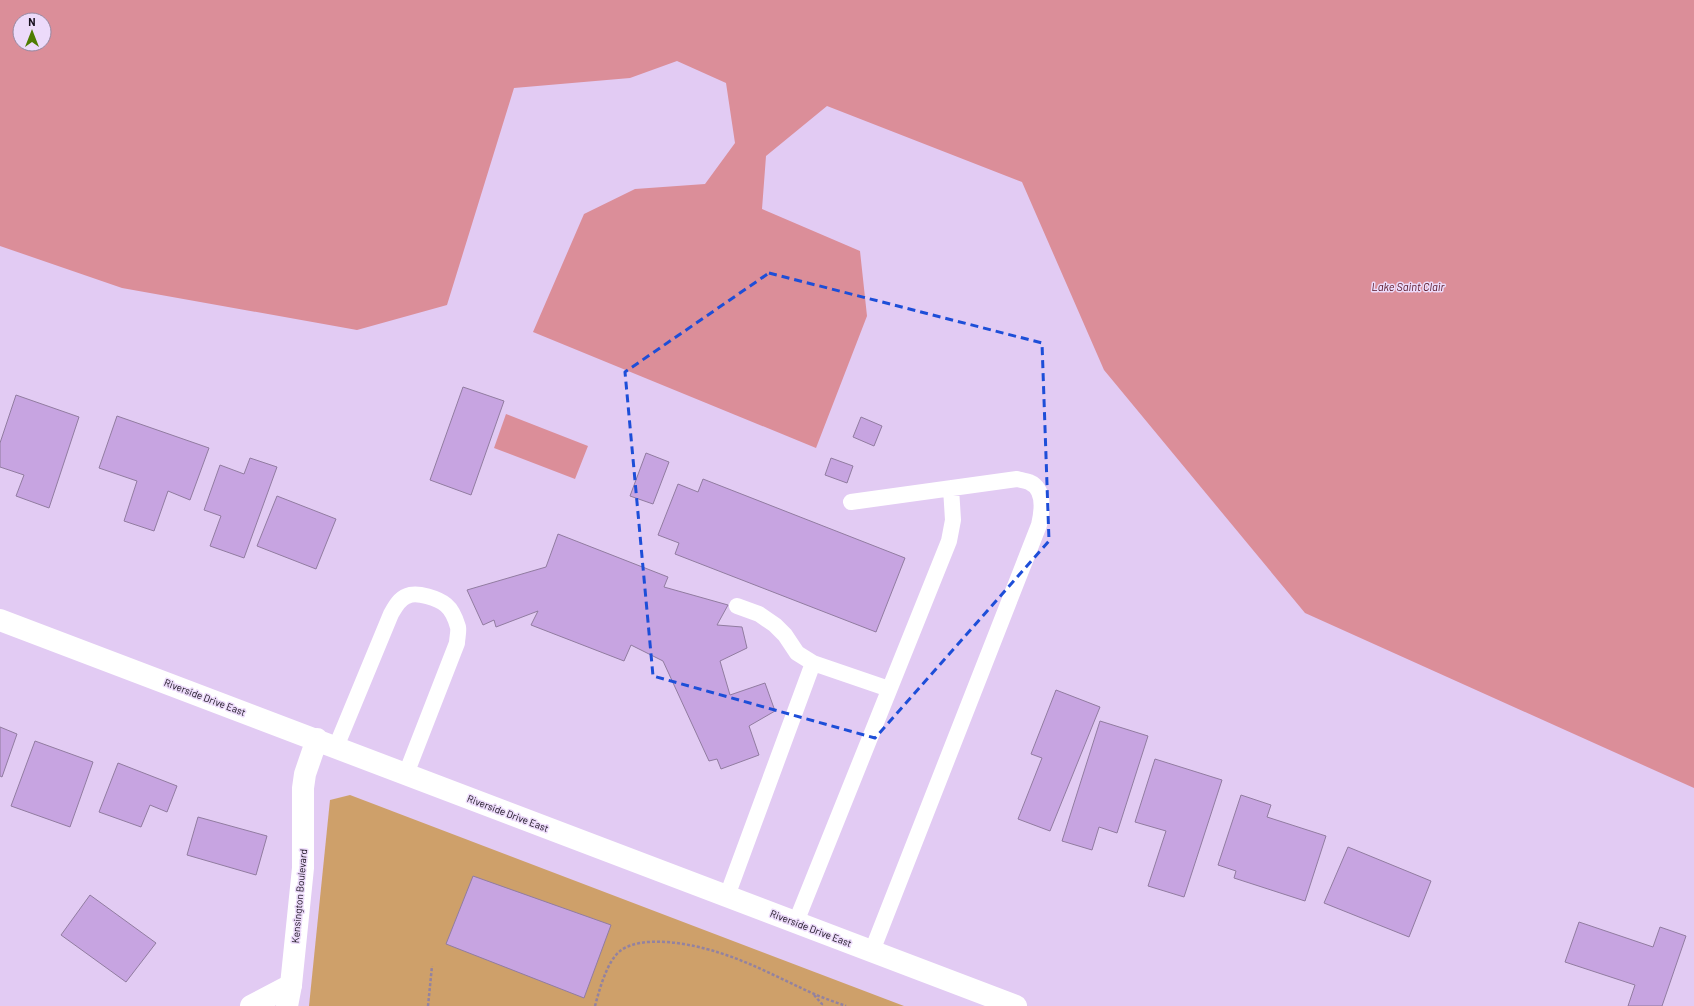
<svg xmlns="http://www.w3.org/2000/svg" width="1694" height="1006" viewBox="0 0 1694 1006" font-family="Barlow,sans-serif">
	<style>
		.green { fill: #cea06a }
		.water { fill: #db8e99; fill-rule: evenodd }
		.building { fill: #c7a4e1; stroke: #917ca0 }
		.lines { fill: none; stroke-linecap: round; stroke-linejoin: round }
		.path { stroke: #9382a0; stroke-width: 2.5; stroke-dasharray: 3 2; stroke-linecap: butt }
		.service { stroke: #fff; stroke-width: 16 }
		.minor { stroke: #fff; stroke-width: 22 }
		.tertiary { stroke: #fff; stroke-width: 22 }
		.marked { fill: none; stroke: #1d4ed8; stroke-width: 3; stroke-dasharray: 8 5; stroke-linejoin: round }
		.labels { text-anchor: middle; stroke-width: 3; stroke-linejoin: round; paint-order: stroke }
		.street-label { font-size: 10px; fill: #18101e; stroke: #ecdafa }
		.water-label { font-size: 11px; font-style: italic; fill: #541021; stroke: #ecdafa }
	</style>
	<rect width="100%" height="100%" fill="#e2cbf3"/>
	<path class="green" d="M350 795 904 1006H309L330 800Z"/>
	<path class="water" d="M0 0H1694V788L1305 613 1104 370 1022 182 827 106 766 156 762 209 860 251 867 316 816 448 533 332 584 214 635 189 705 184 735 143 726 83 677 61 630 78 514 88 447 305 357 330 122 288 0 246ZM20 20H44V44H20Z
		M506 414 588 446 575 479 494 448Z"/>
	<path class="building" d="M463 387 504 401 471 495 430 480Z
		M16 395 79 417 49 508 16 496 24 475 0 467V443Z
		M117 416 209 448 190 500 168 491 154 531 124 521 137 481 99 468Z
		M861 417 882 426 874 446 853 437Z
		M646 453 669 462 653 504 630 496Z
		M250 458 277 467 244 558 210 546 221 516 204 510 220 465 244 474Z
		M831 458 853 466 847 483 825 475Z
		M703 479 905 558 876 632 675 554 679 543 658 535 678 484 698 492Z
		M277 496 336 519 316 569 257 546Z
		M558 534 668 577 664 587 728 605 717 625 742 627 747 648 720 661 730 695 765 683 775 711 749 726 759 755 721 769 717 759 709 761 663 661 631 645 624 661 531 625 538 611 496 627 494 620 483 625 467 590 546 567Z
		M1056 690 1100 707 1050 831 1018 819 1042 758 1031 754Z
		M1100 721 1148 736 1117 833 1099 827 1092 850 1062 841Z
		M0 727 17 734 2 777 0 776Z
		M35 741 93 762 70 827 11 806Z
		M1155 759 1222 780 1184 897 1148 886 1166 831 1135 822Z
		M118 763 177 786 167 812 150 805 141 827 99 812Z
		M1241 795 1271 805 1267 817 1326 836 1305 901 1234 878 1236 871 1218 865Z
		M198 817 267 836 256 875 187 855Z
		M1348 847 1431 881 1409 937 1324 903Z
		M473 876 611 925 584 998 446 944Z
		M90 895 156 943 126 982 61 935Z
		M1579 922 1653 947 1660 927 1686 936 1662 1006H1628L1635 985 1565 962Z"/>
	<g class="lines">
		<path class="path" d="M814 995 822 1004 821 1006
			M428 1006 432 966
			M595 1006C599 991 607 961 620 951 642 934 692 944 717 952 750 962 781 979 812 993 823 998 835 1002 846 1006"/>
		<path class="service" d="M851 502 1017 479C1021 480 1026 481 1029 482 1046 489 1042 512 1039 525L872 951
			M737 606 759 614 775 625 785 635 797 653 813 663
			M336 747 391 614C395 607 399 599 407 596 417 591 439 599 446 605 452 610 456 620 458 627 459 632 457 638 457 643L406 774
			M727 896 813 663 889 689
			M796 922 949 541 953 520 951 488"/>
		<path class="minor" d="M251 1006 291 985"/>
		<path class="tertiary" d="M0 620 1016 1006
			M287 1006 291 985 303 868V788L305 774 317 739"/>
	</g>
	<path class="marked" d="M769 273 1042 343 1049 541 875 738 653 676 625 372Z"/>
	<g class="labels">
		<g class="street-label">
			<text transform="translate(205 697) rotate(21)" y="4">Riverside Drive East</text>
			<text transform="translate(508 813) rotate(21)" y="4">Riverside Drive East</text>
			<text transform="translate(299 896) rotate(-85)" y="4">Kensington Boulevard</text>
			<text transform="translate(811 928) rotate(21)" y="4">Riverside Drive East</text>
		</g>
		<g class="water-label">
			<text x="1408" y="291">Lake Saint Clair</text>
		</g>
	</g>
	<g transform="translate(32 32)"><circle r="19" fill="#ecdafa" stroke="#9789a2"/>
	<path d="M0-3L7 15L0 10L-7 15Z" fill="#4e7c01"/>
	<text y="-6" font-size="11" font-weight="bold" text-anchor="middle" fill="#18101e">N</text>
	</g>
</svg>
